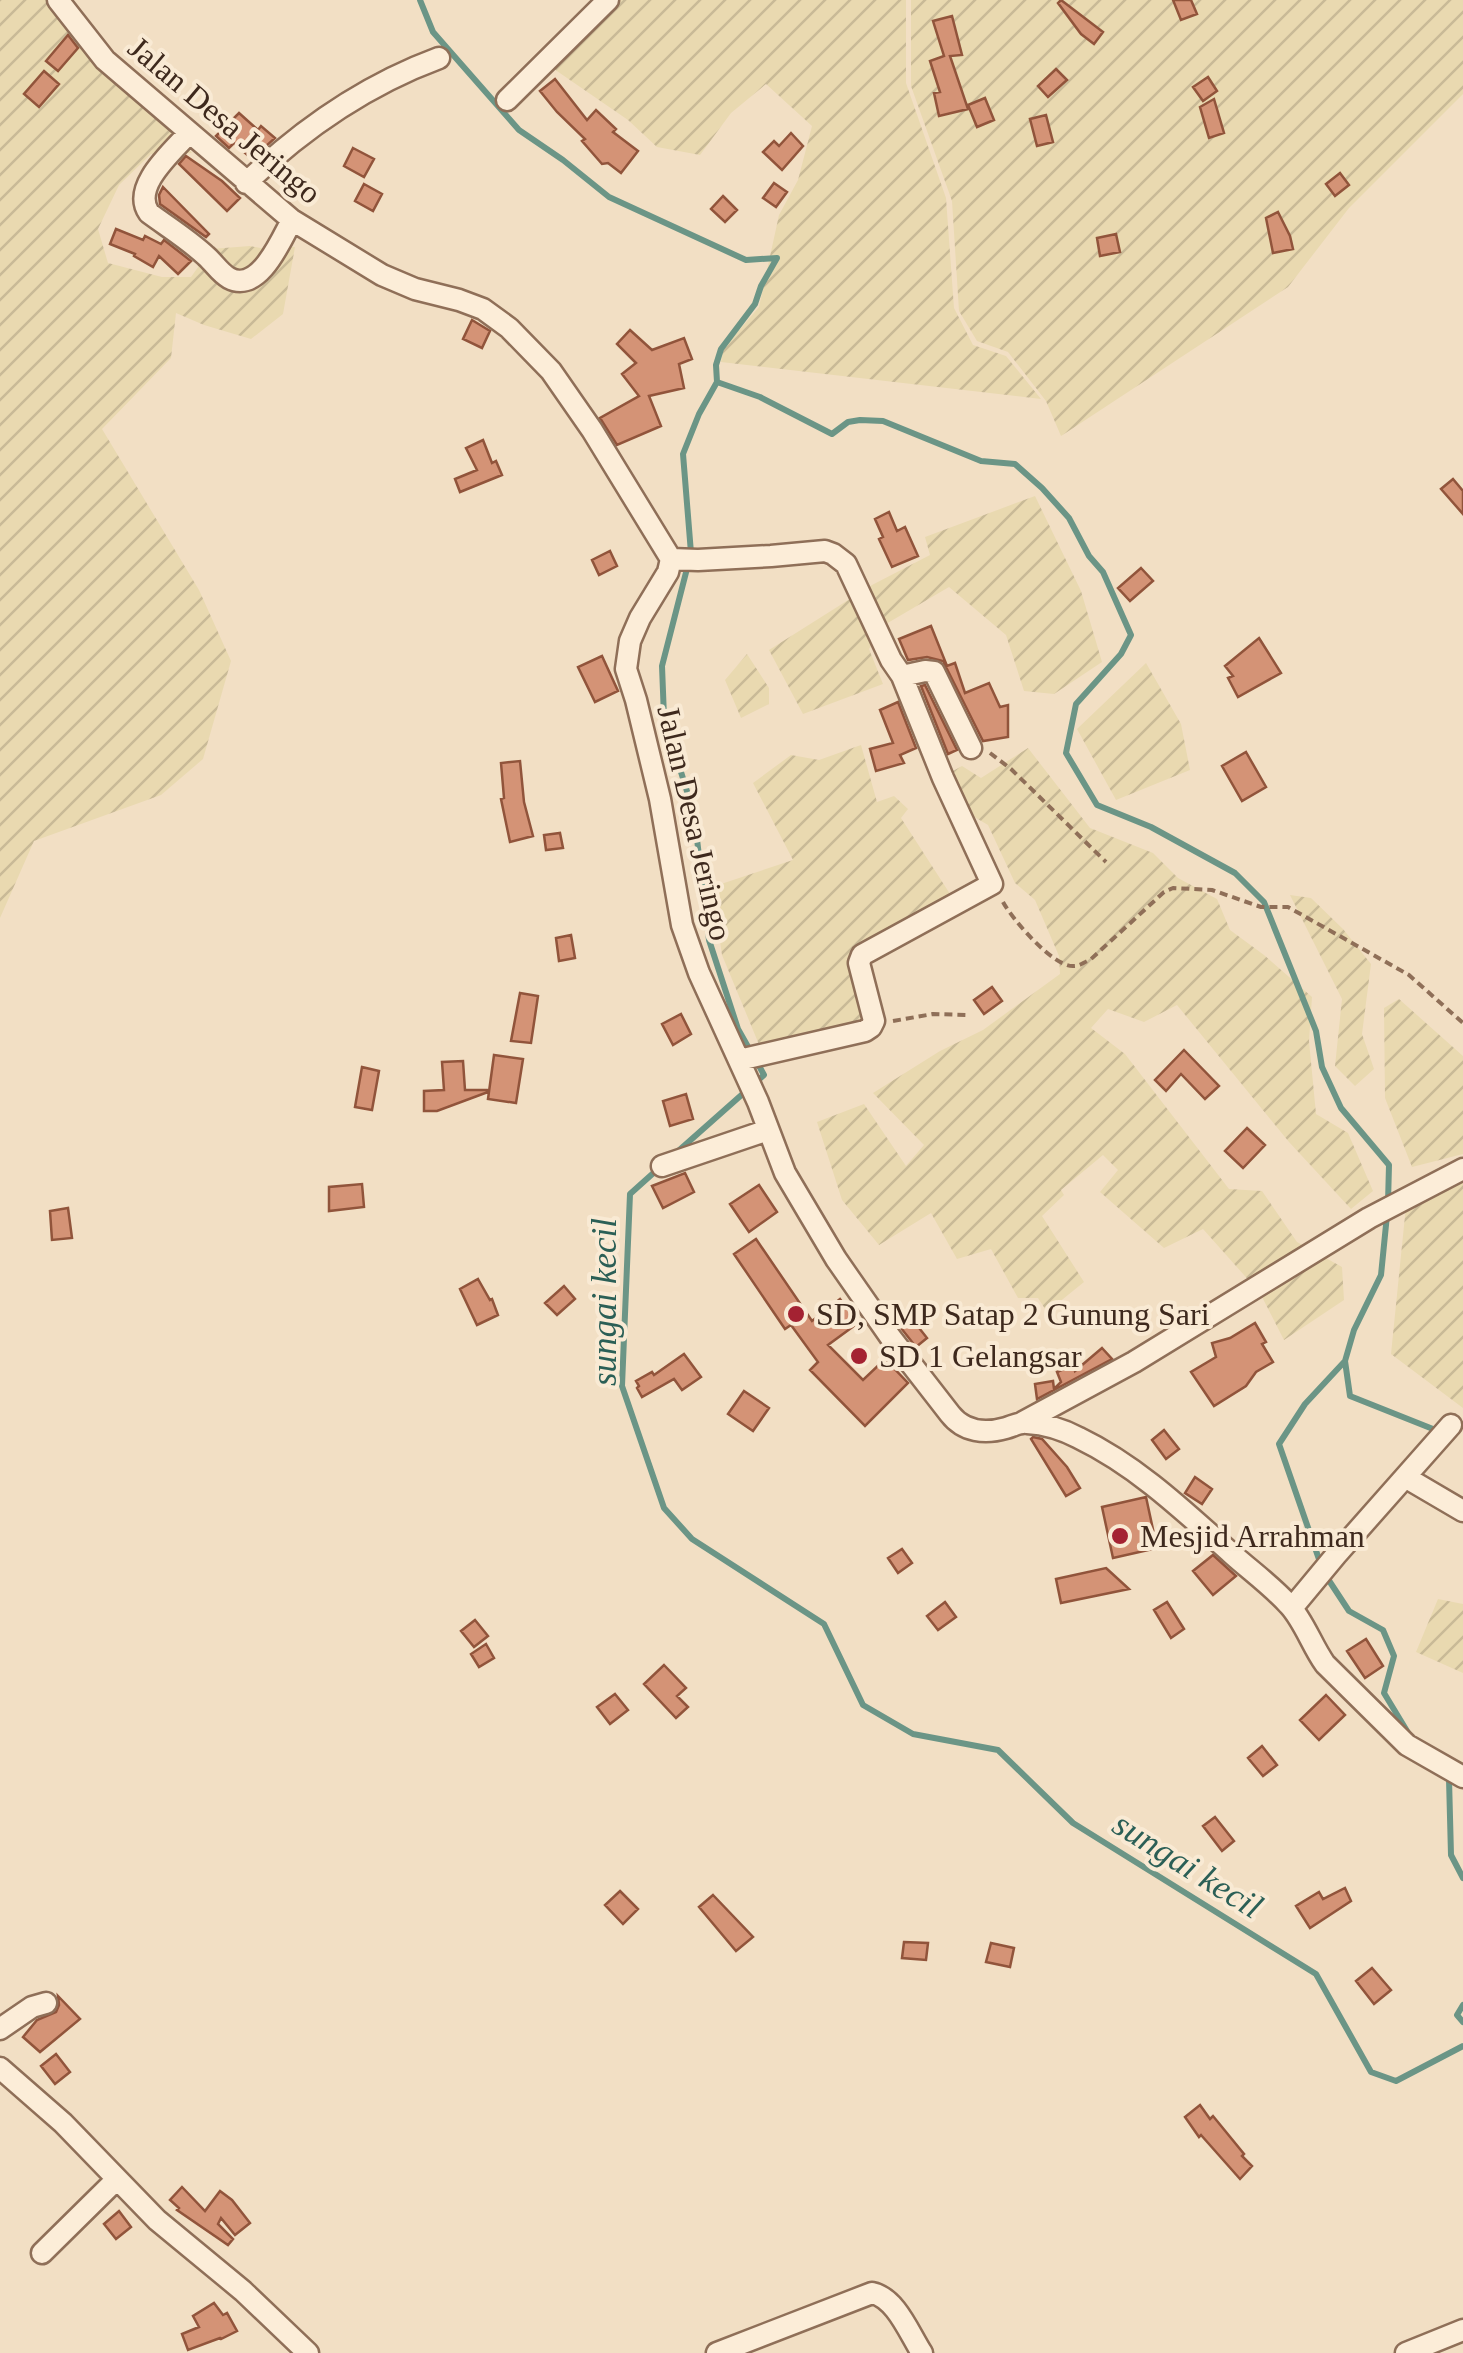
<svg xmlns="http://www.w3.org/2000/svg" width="1463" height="2353" viewBox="0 0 1463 2353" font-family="'Times New Roman',serif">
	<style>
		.farmland { fill: url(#farmland-furrows) }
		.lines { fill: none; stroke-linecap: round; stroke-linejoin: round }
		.stream { stroke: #6b9586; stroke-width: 6 }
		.building { fill: #d49376; stroke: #91543b; stroke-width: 2.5 }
		.street-casing { stroke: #8f6f58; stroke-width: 25 }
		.path { stroke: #8f6f58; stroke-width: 4; stroke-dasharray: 8 5; stroke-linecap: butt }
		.street { stroke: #fcedd8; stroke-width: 20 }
		.poi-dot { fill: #a42232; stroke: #f9ead4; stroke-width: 4 }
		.labels { text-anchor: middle; stroke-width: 8; stroke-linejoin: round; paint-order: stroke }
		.street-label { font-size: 32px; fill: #3e291d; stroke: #f9ead4 }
		.poi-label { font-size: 32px; fill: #3e291d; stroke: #f9ead4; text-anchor: start }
		.water-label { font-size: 35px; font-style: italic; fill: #2b5f56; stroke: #f9ead4 }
	</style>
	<defs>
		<pattern id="farmland-furrows" width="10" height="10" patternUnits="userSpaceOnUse" patternTransform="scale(2.5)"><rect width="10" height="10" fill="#e9d9b0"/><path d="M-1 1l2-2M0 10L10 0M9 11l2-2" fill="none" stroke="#c9ba97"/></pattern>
	</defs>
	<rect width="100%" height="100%" fill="#f2dfc4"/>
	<path class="farmland" d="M0 0H62L192 153 151 154 119 185 98 229 108 263 162 277H191L211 249 250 246 282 252 277 246 295 247 283 314 251 339 204 325 176 313 171 358 102 429 199 590 231 661 203 759 161 795 34 841 0 918Z
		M615 0H906V83L946 198 954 308 973 345 1006 356 1041 399 721 362 723 349 759 307 779 215 798 180 812 126 766 84 731 113 700 155 657 147 628 120 554 69V62Z
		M911 0H1463V94L1349 208 1288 287 1061 436 1046 401 1008 352 977 341 959 311 952 201 911 86Z
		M1035 496 1081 591 1102 662 1054 694 1024 691 1006 635 949 587 886 624 869 649 883 684 803 714 769 650 872 585 930 555 925 537Z
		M747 654 769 688V704L741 718 725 680Z
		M1146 663 1181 724 1190 770 1116 800 1077 729Z
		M861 745 877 802 894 796 908 809 901 818 952 897 863 945 866 1013 853 1028 760 1047 722 955 712 887 793 860 753 783 791 755 819 760Z
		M1028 748 1090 828 1153 853 1178 878 1217 899 1230 930 1264 955 1312 997 1309 1041 1316 1114 1348 1133 1373 1191 1351 1209 1289 1142 1177 1005 1144 1022 1108 1009 1091 1028 1125 1054 1229 1189 1262 1191 1297 1242 1342 1267 1344 1300 1284 1340 1260 1293 1203 1229 1164 1248 1100 1192 1118 1170 1103 1155 1061 1190 1064 1195 1042 1216 1084 1282 1047 1312 1038 1298H1018L991 1249 957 1259 931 1213 879 1245 842 1200 817 1122 864 1104 906 1166 924 1145 873 1093 940 1051 983 1030 1060 974 1059 956 1035 900 1015 883 988 825 961 809 944 776 962 766 981 778Z
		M1290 895 1311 898 1343 929 1371 964 1362 1034 1374 1069 1355 1086 1335 1066 1342 999Z
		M1399 999 1463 1056V1154L1412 1167 1385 1098 1384 1008Z
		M1463 1177V1408L1391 1354 1406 1206Z
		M1438 1599 1463 1604V1673L1416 1652Z"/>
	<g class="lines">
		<path class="stream" d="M420 0 433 32 519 130 563 160 609 197 746 260 777 258 761 286 755 304 721 349 716 365 717 382 760 397 832 434 848 422 860 420 883 421 981 461 1015 464 1042 488 1069 518 1089 556 1103 572 1131 635 1121 654 1076 704 1066 753 1097 805 1151 827 1235 873 1264 902 1316 1031 1322 1067 1341 1108 1389 1165 1388 1203
			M717 382 699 414 683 454 691 553 662 666 664 717 694 814 709 940 738 1029 751 1052
			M676 1153 764 1075 757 1062
			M659 1168 630 1194 622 1386 664 1508 692 1539 824 1624 863 1705 913 1734 998 1750 1073 1823 1316 1974 1371 2072 1396 2081 1463 2046
			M1345 1361 1350 1396 1438 1431
			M1321 1565 1279 1444 1305 1404 1345 1361 1354 1330 1381 1275 1387 1215
			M1326 1576 1349 1611 1383 1630 1394 1656 1384 1693 1410 1736
			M1444 1775 1449 1779 1451 1855 1463 1878
			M1463 2005 1457 2015 1463 2022"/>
	</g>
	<path class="building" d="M1061 0 1103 32 1094 44 1081 34 1058 3Z
		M1173 0H1191L1197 14 1181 20Z
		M952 16 962 55 950 56 968 109 939 116 934 93 940 92 930 61 944 56 933 21Z
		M68 35 78 48 58 71 46 61Z
		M1056 69 1067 80 1048 97 1038 86Z
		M44 71 59 84 39 107 24 94Z
		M1208 77 1217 91 1203 101 1193 87Z
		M555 79 587 120 596 110 616 129 613 132 638 151 621 173 608 163 602 164 582 141 585 139 557 112 540 91Z
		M985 98 994 120 977 127 968 105Z
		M1214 99 1224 133 1209 138 1200 107Z
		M239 113 258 130 261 126 275 138 252 159 234 143 229 148 216 136Z
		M1046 115 1053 142 1037 146 1030 119Z
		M791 133 803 146 782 170 763 152 774 141 779 146Z
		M353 148 374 159 364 177 344 166Z
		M186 156 222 181 240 198 227 211 179 164Z
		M1340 173 1349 185 1335 196 1326 184Z
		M774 183 787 192 776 207 763 198Z
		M364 184 382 194 373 211 355 201Z
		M163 187 209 234 206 237 160 204 159 195Z
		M723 196 737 210 725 222 711 209Z
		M1278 212 1290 236 1293 249 1273 253 1266 218Z
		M116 229 143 240 145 236 161 244 164 240 191 261 178 274 159 256 153 267 134 256 135 254 110 244Z
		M1116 234 1120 252 1100 256 1097 238Z
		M472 320 490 331 482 348 463 339Z
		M630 330 652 350 684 338 692 359 679 364 684 388 649 396 661 426 617 445 600 418 639 396 622 374 636 363 617 344Z
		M483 440 492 463 496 461 502 475 460 492 455 479 477 470 466 448Z
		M1453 479 1463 491V514L1441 489Z
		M889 512 897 531 905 527 918 556 892 567 879 539 883 537 875 519Z
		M610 551 617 566 599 575 592 560Z
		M1141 568 1153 581 1130 601 1118 588Z
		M931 626 947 666 955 663 965 693 989 683 1000 707 1008 705V737L983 741 943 661 927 657 908 660 899 639Z
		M1259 638 1281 673 1238 697 1228 678 1233 676 1225 666Z
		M602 656 618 691 595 702 578 667Z
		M925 685 957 750 948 754 921 686Z
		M898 702 916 748 900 755 904 763 876 771 870 749 893 743 880 710Z
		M1246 752 1266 787 1242 801 1222 766Z
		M520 761 524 802 533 836 510 842 501 799 504 798 501 763Z
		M560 833 563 848 546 850 544 835Z
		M571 935 575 958 559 961 556 938Z
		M992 987 1002 1001 984 1014 974 1000Z
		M520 993 538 996 531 1043 511 1041Z
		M681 1014 691 1034 673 1045 662 1024Z
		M1184 1050 1219 1086 1205 1099 1181 1074 1166 1091 1155 1080Z
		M494 1055 523 1059 516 1103 488 1099Z
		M463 1061 465 1090H487L488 1092 437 1111H424V1091L444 1090 442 1062Z
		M362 1067 379 1071 372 1110 355 1107Z
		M686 1094 693 1119 670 1126 663 1101Z
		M1247 1128 1265 1145 1243 1168 1225 1151Z
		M685 1173 694 1192 663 1208 652 1186Z
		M362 1184 364 1207 329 1211V1187Z
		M759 1185 777 1212 749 1232 730 1204Z
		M68 1208 72 1238 52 1240 50 1211Z
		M756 1239 812 1321 840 1299 858 1323 828 1345 863 1380 885 1359 908 1383 865 1426 810 1370 818 1362 791 1325 785 1329 734 1254Z
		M478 1279 490 1300 492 1299 498 1315 477 1325 460 1289Z
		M564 1286 575 1299 557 1315 545 1303Z
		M912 1319 927 1338 916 1347 901 1328Z
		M1255 1323 1266 1342 1262 1344 1273 1362 1256 1372 1246 1386 1214 1406 1191 1372 1216 1357 1212 1343 1230 1338Z
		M1102 1348 1112 1359 1037 1399 1035 1384 1053 1381 1054 1389 1061 1382 1057 1372 1073 1365 1075 1371Z
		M684 1354 701 1377 682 1390 674 1379 642 1397 637 1388 639 1386 636 1381 652 1372 654 1375Z
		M744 1391 769 1408 753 1431 728 1414Z
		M1164 1430 1179 1449 1166 1459 1152 1440Z
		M1033 1437 1042 1439 1067 1467 1080 1488 1066 1496 1031 1439Z
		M1195 1477 1212 1489 1202 1504 1185 1493Z
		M1146 1497 1157 1548 1113 1558 1102 1507Z
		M902 1549 912 1563 898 1573 888 1558Z
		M1213 1555 1236 1576 1213 1595 1193 1571Z
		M1106 1568 1129 1589 1061 1603 1056 1579Z
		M945 1602 956 1617 938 1630 927 1616Z
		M1167 1602 1184 1629 1171 1638 1154 1610Z
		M475 1620 488 1636 474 1647 461 1631Z
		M1366 1639 1383 1666 1365 1678 1347 1651Z
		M486 1644 494 1658 479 1667 471 1654Z
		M664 1665 686 1688 677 1696 688 1707 676 1718 644 1684Z
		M615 1694 628 1710 610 1724 597 1707Z
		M1326 1695 1345 1715 1319 1740 1300 1720Z
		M1262 1746 1277 1765 1263 1776 1248 1758Z
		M1215 1817 1234 1841 1222 1851 1203 1826Z
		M1345 1888 1351 1901 1310 1928 1296 1906 1319 1892 1323 1899Z
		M620 1891 638 1909 623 1924 605 1905Z
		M713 1895 753 1937 736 1951 699 1907Z
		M904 1942 928 1943 926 1960 902 1958Z
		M991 1943 1014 1948 1010 1967 986 1962Z
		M1372 1968 1391 1990 1374 2004 1356 1981Z
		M58 1996 80 2019 40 2052 23 2037 37 2020 56 2012 59 2005Z
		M56 2054 70 2072 55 2084 41 2066Z
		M1200 2105 1210 2119 1213 2116 1244 2154 1242 2156 1252 2166 1240 2179 1201 2135 1199 2137 1185 2117Z
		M182 2187 205 2211 220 2191 232 2200 250 2223 235 2235 221 2218 218 2224 233 2239 228 2245 177 2210 179 2208 170 2200Z
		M119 2211 131 2227 116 2239 104 2224Z
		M214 2303 223 2315 227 2313 237 2331 221 2339 220 2338 188 2350 182 2334 199 2327 193 2316Z"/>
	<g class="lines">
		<g class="street-casing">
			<path id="street" d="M58 0 105 60 292 220 382 275 415 289 459 300 483 309 509 328 551 371 592 430 671 559 668 572 640 618 630 641 626 669 636 700 660 799 682 925 699 973 758 1102 785 1173 836 1259 891 1338 950 1414C964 1432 985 1434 1006 1428 1013 1426 1020 1422 1027 1423 1045 1424 1064 1430 1079 1438 1137 1466 1184 1511 1232 1554 1251 1571 1272 1586 1289 1605 1304 1621 1312 1646 1325 1664L1407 1745 1463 1777
				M507 100 608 0
				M189 133C171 153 131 187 149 213 168 227 189 240 206 256 214 263 220 273 229 278 259 294 281 240 292 220
				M246 183C302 129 366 85 439 58
				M671 559 698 560 771 556 825 551 833 554 846 564 891 660 902 676 943 778 992 884 862 955 859 963 874 1021 871 1027 865 1031 739 1060
				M902 676 925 671 934 672 971 748
				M662 1166 768 1130
				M1023 1422 1134 1362 1369 1218 1463 1169
				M1405 1477 1463 1511
				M1292 1608 1336 1555 1451 1425
				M0 2029 32 2007 46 2003
				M0 2068 63 2123 157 2220 243 2291 308 2353
				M42 2253 117 2179
				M717 2353 872 2293C896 2298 909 2333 922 2353
				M1406 2353 1463 2330"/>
		</g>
		<path class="path" d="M990 753 1011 769 1106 862
			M1003 902C1012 919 1054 968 1074 966 1080 966 1084 962 1090 960L1164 892 1173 888 1212 890 1261 907H1288L1409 975 1463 1023
			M893 1021 933 1014 966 1015"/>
		<use href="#street" class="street"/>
	</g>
	<g class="poi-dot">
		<circle cx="796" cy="1314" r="10"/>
		<circle cx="859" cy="1356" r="10"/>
		<circle cx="1120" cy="1536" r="10"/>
	</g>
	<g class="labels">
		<g class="street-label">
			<text transform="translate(225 120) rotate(40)" y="11">Jalan Desa Jeringo</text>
			<text transform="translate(695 823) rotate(77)" y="11">Jalan Desa Jeringo</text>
		</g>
		<g class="poi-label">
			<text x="816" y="1325">SD, SMP Satap 2 Gunung Sari</text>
			<text x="879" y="1367">SD 1 Gelangsar</text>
			<text x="1140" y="1547">Mesjid Arrahman</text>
		</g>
		<g class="water-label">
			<text transform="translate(604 1302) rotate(-90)" y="12">sungai kecil</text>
			<text transform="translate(1188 1865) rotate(32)" y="12">sungai kecil</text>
		</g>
	</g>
</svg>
